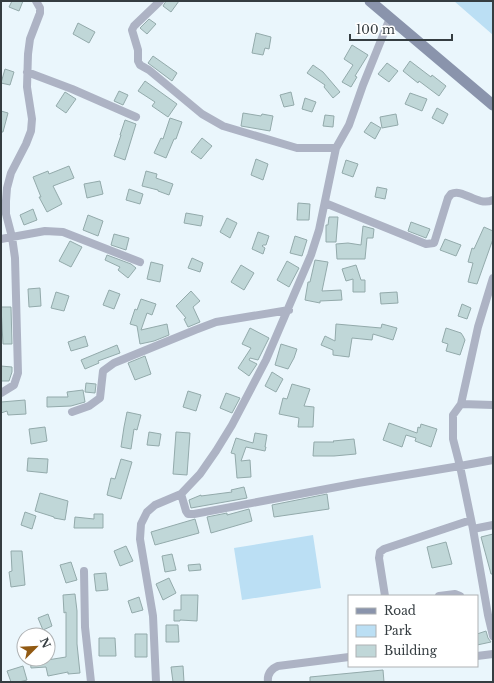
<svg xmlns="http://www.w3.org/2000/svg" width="494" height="683" viewBox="0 0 494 683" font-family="'Libre Baskerville',serif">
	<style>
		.green { fill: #bbdff4 }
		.building { fill: #c0d7d8; stroke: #93aaab }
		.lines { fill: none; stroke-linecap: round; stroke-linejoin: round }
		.minor { stroke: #adb3c4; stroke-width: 8 }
		.secondary { stroke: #8a94ac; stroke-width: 11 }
	</style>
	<rect width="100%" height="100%" fill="#eaf6fc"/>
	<path class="green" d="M454 1H493V35Z
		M313 535 321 588 242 600 234 548Z"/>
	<path class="building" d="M12 1H23L19 11 9 7Z
		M166 1H179L171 12 163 6Z
		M149 19 156 24 147 34 140 28Z
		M78 23 95 32 89 43 73 34Z
		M256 33 271 37 269 49 265 48 263 55 252 53Z
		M352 45 368 55 355 76 357 77 351 87 342 82 353 65 344 59Z
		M153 56 177 73 172 81 148 63Z
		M410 61 431 77 432 75 446 86 439 96 419 81 418 83 403 71Z
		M387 63 398 71 389 82 378 74Z
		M313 65 323 72 340 92 333 98 324 87 325 85 307 73Z
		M5 69 14 72 10 85 1 83Z
		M145 81 177 104 168 117 152 106 155 102 138 91Z
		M119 91 128 95 123 105 114 101Z
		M65 92 76 99 66 113 56 106Z
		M291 92 294 105 284 107 280 95Z
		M410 93 427 99 422 111 405 104Z
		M305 98 316 102 312 112 302 109Z
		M437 108 448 114 443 124 432 118Z
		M1 111 8 113 3 132H1Z
		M243 113 261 116 262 114 273 116 270 131 241 126Z
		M396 114 398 125 382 128 380 117Z
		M325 115 334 116 333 127 323 126Z
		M170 118 182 122 176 139H174L166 158 154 153 161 138 163 139Z
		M125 120 136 124 125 160 114 156 121 135H120Z
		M371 122 381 128 375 139 364 132Z
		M202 138 212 146 201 159 191 152Z
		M256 159 268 164 263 180 251 175Z
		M346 160 358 164 353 177 342 173Z
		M69 166 74 178 53 186 62 204 47 212 39 197H41L33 177 48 171 49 174Z
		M146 171 157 174 156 178 173 184 169 195 158 191V190L142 186Z
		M100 181 103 194 87 198 84 184Z
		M377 187 387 189 385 199 375 197Z
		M129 189 143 194 140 204 126 200Z
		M298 203 310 204 309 220H297Z
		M33 209 37 220 24 225 20 215Z
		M186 213 203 216 201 226 184 223Z
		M88 215 103 221 98 236 83 230Z
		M329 217H338L336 242H326V225H328Z
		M227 218 237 223 230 238 220 232Z
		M411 222 430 229 426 238 408 231Z
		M363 226 374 229 373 238H367L365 259H337L336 244 348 243 361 245Z
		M484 227 493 231V239L477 284 468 282 473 263 468 262 472 248 474 249Z
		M258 232 269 236 266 245H263L262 246 265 248 263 254 252 249Z
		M114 234 129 238 126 250 111 245Z
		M295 236 307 240 302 256 290 253Z
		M445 239 461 245 456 256 440 250Z
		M70 241 82 247 71 267 59 261Z
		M107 255 131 264 136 268 128 278 118 270 120 267 105 260Z
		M192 258 203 263 200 272 188 268Z
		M315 260 328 262 322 291 341 290 342 300 320 301V303L305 300 308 282H310Z
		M287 261 299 268 289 287 277 280Z
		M151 262 163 265 160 282 147 279Z
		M241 265 254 273 244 290 231 282Z
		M356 265 361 280H365V292H353V279L346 281 342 269Z
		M40 288 41 306 29 307 28 289Z
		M109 290 120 294 114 309 103 305Z
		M191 291 200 301 193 307 200 322 188 327 184 319 186 318 176 306Z
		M56 292 69 296 64 311 51 308Z
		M397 292 398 303 381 304 380 293Z
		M141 299 156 304 152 315 147 313 141 330 167 324 169 335 154 341 140 344 137 326 130 324 135 309 137 310Z
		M462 304 471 308 467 319 458 316Z
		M1 307H11L12 344H3Z
		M336 324 381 328 382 324 397 328 393 340 373 334 372 340 352 338 349 357 333 355V350L321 345 325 336 335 341Z
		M250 328 269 338 258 360 250 358 249 360 257 364 249 376 238 368 251 348 242 344Z
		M446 328 461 333 463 336 465 340 460 355 446 351 448 344 442 342Z
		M85 336 88 346 71 351 68 342Z
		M281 344 297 349 294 358 288 369 275 365Z
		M117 345 120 353 98 361 99 363 85 369 81 360Z
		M145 356 151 374 135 380 128 363Z
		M1 366 12 367V372L9 381H1Z
		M272 372 283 379 276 392 265 386Z
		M86 383 96 384 95 393 85 392Z
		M292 384 310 389 304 406 314 407 313 427H298L299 418 279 414 283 398 287 399Z
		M83 390 85 402 71 406 47 407V397H68L67 392Z
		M188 391 201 395 196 411 183 407Z
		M226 393 240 398 232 413 220 408Z
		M25 400 26 414 8 415 7 411 1 413V402Z
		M127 412 141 415 137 430 134 429 131 449 121 447 124 427Z
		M389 423 417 433 418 427 420 428 421 424 437 429 431 447 415 441 416 438 406 435 402 447 383 440Z
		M45 427 47 441 31 444 29 429Z
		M149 432 161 434 159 446 147 445Z
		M176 432 190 433 187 475 173 474Z
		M255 433 267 435 265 447H266L265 451 246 447 241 461 250 460 251 477 237 478 235 454 231 453 236 438 253 443Z
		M354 439 356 454 334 456H313L314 442H334L333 441Z
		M28 458 48 459 47 473 27 471Z
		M121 459 132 462 121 499 107 495 111 478 115 479Z
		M244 487 247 498 191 508 189 500 201 495V496L232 492 231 490Z
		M40 493 68 501 65 520 54 518V517L35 511Z
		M327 494 329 509 274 517 272 505Z
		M249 509 252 521 211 533 207 517 227 513V515Z
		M25 512 36 516 32 529 21 525Z
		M94 514H103V528H74L75 517 94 519Z
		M195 519 199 533 155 545 151 532Z
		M493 534V574H491L481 537Z
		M446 542 452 564 432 568 427 547Z
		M126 546 133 561 120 566 114 551Z
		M11 551H22L25 585 11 587 9 572 12 571Z
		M172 554 176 570 165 572 162 556Z
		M71 562 77 580 66 583 60 565Z
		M200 564 201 570 189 571 188 565Z
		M106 573 108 590 96 591 94 574Z
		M169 578 176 593 163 600 156 584Z
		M75 594 77 611V644L80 673 68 674V672L48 676 46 667 31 668 30 659H41V661L66 657V612L64 613 63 595Z
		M181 595H198L197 621 180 620V621H174V610H181Z
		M139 597 143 610 132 613 128 601Z
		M48 614 52 626 43 630 38 618Z
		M166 625H178L179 642H166Z
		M486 631 488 638 491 642 477 645V634Z
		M135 634H147V657H135Z
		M99 638H115L116 656H99Z
		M23 666 27 680 19 682H11L7 671Z
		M183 666 184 682H173L171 667Z
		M383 670 384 682H310V677Z"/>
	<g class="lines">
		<path class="minor" d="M160 1 134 26 132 30 138 50V61L140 65 149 70 202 114 223 126 297 148H336
			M27 72 72 89 136 117
			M325 203 426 244 434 243 435 240 448 198 451 194C464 188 477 207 493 200
			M1 239 45 231 63 232 140 262
			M493 278 478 327 461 404 453 415V439L460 466 493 460
			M1 393 14 385 18 373 15 258 12 237 6 214V201L7 188 11 173 26 144 31 131 32 119 27 87 28 54 30 39 40 13V8L36 1
			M461 404 493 405
			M72 412 89 406 100 398 103 371 114 363 195 330 216 322 289 310
			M181 494 186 511 188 514H194L358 483 460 466 473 529 488 615 493 636
			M473 529 493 525
			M84 571 85 627 91 682
			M385 596 379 558 380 552 384 549 471 520
			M439 596 455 594 460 596
			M477 656 493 654
			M156 682 153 616 140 539 141 524 147 512 155 505 181 494 200 474 216 451 232 425 266 360 311 255 319 230 336 148 349 125 363 85 390 18
			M268 682C267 674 271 669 278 666L349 657"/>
		<path class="secondary" d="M370 1 493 105"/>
	</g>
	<rect width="494" height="683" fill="none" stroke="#353d41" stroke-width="4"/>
	<rect x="348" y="595" width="130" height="72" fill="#ffffff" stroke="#aeb1b3"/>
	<rect x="356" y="608" width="20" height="6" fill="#8a94ac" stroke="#aeb1b3"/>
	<text x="384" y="615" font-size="12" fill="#353d41">Road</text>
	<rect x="356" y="625" width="20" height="12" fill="#bbdff4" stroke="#aeb1b3"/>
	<text x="384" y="635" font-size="12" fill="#353d41">Park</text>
	<rect x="356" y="645" width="20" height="12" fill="#c0d7d8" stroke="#aeb1b3"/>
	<text x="384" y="655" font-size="12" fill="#353d41">Building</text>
	<g transform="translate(36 647) rotate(66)"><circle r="19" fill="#ffffff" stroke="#aeb1b3"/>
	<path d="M0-3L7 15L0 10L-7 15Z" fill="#925a13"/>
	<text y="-6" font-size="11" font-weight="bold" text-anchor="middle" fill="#353d41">N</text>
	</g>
	<path d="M350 34v6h102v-6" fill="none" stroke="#353d41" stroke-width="2"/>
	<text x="356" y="34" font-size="12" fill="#353d41" stroke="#ffffff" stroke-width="3" paint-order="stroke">100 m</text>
</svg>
